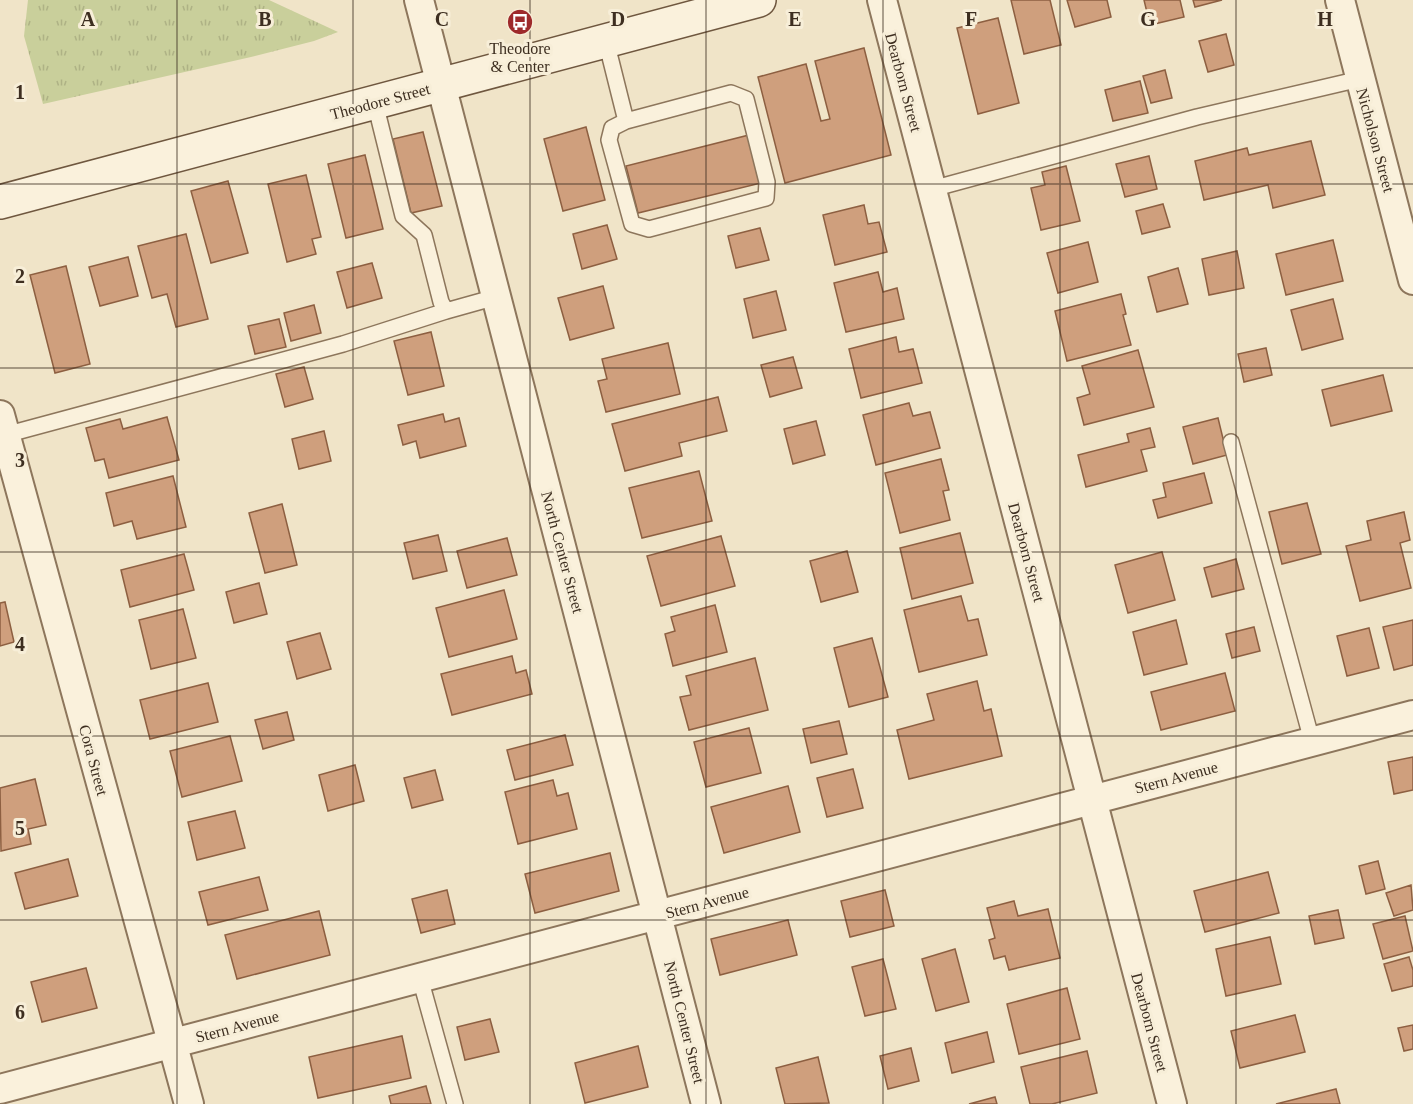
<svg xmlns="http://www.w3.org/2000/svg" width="1413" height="1104" viewBox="0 0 1413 1104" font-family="Georgia,serif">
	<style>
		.grass { fill: url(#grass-tufts) }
		.building { fill: #cf9f7d; stroke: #8d5f41; stroke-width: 1.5 }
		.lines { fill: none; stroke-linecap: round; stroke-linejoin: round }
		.service-casing { stroke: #8d765c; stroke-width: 18 }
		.minor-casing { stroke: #8d765c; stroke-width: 32 }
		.secondary-casing { stroke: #6f573f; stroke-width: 36 }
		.service { stroke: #faf1dc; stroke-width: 15 }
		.minor { stroke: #faf1dc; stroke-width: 28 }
		.secondary { stroke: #faf1dc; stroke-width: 33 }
		.grid { fill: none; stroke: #3d2e20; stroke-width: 1.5; stroke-opacity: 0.55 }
		.labels { text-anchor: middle; stroke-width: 6; stroke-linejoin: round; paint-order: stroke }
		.poi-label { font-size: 16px; fill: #3d2e20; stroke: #f7eed8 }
		.street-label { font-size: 16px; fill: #3d2e20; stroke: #f7eed8 }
		.grid-label { font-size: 20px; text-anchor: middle; font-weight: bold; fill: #3d2e20; stroke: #f7eed8; stroke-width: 6; stroke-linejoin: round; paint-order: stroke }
	</style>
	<defs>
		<pattern id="grass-tufts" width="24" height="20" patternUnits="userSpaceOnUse" patternTransform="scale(1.5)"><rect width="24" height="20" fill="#c9cf9b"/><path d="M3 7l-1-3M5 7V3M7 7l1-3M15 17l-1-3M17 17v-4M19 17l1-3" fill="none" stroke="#aeb285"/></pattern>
	</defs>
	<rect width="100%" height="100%" fill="#f0e4c8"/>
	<path class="grass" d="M28 0H269L338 32 314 41 251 57 43 104 24 36Z"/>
	<path class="building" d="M1011 0H1050L1061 45 1024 54Z
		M1067 0H1107L1111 17 1075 27Z
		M1144 0H1180L1184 17 1150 25Z
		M1193 0H1222L1195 7Z
		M998 18 1019 103 978 114 957 28Z
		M1226 34 1234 65 1208 72 1199 41Z
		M864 48 891 155 785 183 758 77 806 64 821 121 830 119 815 61Z
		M1165 70 1172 98 1151 103 1143 76Z
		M1140 81 1148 113 1113 121 1105 90Z
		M586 127 605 200 563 211 544 139Z
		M423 132 442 206 411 213 393 139Z
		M749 135 761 183 638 213 626 166Z
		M1311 141 1325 195 1273 208 1268 185 1204 200 1195 161 1247 148 1249 155Z
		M365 155 383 229 346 238 328 164Z
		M1149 156 1157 189 1125 197 1116 164Z
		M1066 166 1080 221 1041 230 1031 188 1045 185 1042 172Z
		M306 175 321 237 312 239 316 254 287 262 268 184Z
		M228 181 248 253 211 263 191 191Z
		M1163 204 1170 227 1142 234 1136 211Z
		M864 205 868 224 879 222 887 252 835 265 823 215Z
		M607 225 617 259 582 269 573 234Z
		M760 228 769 260 736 268 728 236Z
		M186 234 208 319 176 327 167 294 152 298 138 246Z
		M1333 240 1343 281 1286 295 1276 254Z
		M1088 242 1098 282 1058 293 1047 253Z
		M1237 251 1244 288 1209 295 1202 259Z
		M128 257 138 296 100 306 89 267Z
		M372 263 382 298 347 308 337 272Z
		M66 266 90 364 55 373 30 275Z
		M1178 268 1188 304 1157 312 1148 277Z
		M878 272 883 292 897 288 904 319 846 332 834 283Z
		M603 286 614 328 570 340 558 298Z
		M776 291 786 330 753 338 744 299Z
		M1121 294 1126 314 1123 315 1131 345 1067 361 1055 311Z
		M1333 299 1343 339 1302 350 1291 310Z
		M314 305 321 333 291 341 284 313Z
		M279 319 286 347 255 354 248 326Z
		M431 332 444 386 408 395 394 341Z
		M896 337 899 352 913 349 922 383 861 398 849 349Z
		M668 343 680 394 606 412 598 381 607 379 602 359Z
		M1266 348 1272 375 1244 382 1238 354Z
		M1138 350 1154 407 1084 425 1077 398 1090 394 1082 366Z
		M793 357 802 388 770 397 761 365Z
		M304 367 313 399 285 407 276 374Z
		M1383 375 1392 411 1331 426 1322 390Z
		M718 397 727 431 679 443 682 456 625 471 612 424Z
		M909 403 913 416 930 412 940 448 876 465 863 415Z
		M443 414 445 422 459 418 466 446 420 458 416 441 403 445 398 425Z
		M167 417 179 460 109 478 104 459 95 461 86 428 120 419 123 429Z
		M1218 418 1227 455 1193 464 1183 427Z
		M816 421 825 455 793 464 784 429Z
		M1150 428 1155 447 1141 450 1147 471 1086 487 1078 455 1129 442 1127 434Z
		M324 431 331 461 299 469 292 439Z
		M941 459 949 490 943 491 950 520 900 533 885 473Z
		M699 471 712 521 642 538 629 488Z
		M1204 473 1212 503 1158 518 1153 500 1166 497 1163 483Z
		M173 476 186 527 137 539 132 521 114 526 106 493Z
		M1307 503 1321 554 1282 564 1269 512Z
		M282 504 297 565 265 573 249 513Z
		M1404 512 1410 540 1400 543 1411 588 1360 601 1346 546 1371 540 1367 521Z
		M960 533 973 583 912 599 900 548Z
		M438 535 447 571 413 579 404 543Z
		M721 536 735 586 661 606 647 556Z
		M507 538 517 575 467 588 457 551Z
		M847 551 858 592 821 602 810 561Z
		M1162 552 1175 600 1128 613 1115 565Z
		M184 554 194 590 130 607 121 570Z
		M1236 559 1244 589 1212 597 1204 568Z
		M259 583 267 614 234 623 226 592Z
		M504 590 517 639 449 657 436 608Z
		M961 596 968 621 978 619 987 655 919 672 904 610Z
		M5 602 14 642 0 646V603Z
		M715 605 727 652 673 666 665 634 675 631 671 617Z
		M183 609 196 658 151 669 139 620Z
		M1176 620 1187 664 1144 675 1133 632Z
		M1413 620V665L1394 670 1383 627Z
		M1254 627 1260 651 1232 658 1226 634Z
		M1369 628 1379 668 1347 676 1337 636Z
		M320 633 331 669 297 679 287 642Z
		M872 638 888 697 849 707 834 648Z
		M512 656 516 673 526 670 532 694 452 715 441 674Z
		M755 658 768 710 689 730 680 697 691 695 686 676Z
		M1225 673 1235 711 1161 730 1151 692Z
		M977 681 984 711 991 709 1002 756 909 779 897 730 934 720 927 694Z
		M208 683 218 722 150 739 140 700Z
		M287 712 294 740 263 749 255 720Z
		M839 721 847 754 811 763 803 729Z
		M749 728 761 773 706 787 694 742Z
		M565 735 573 765 515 780 507 750Z
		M230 736 242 781 182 797 170 751Z
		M1413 757V790L1394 794 1388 762Z
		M355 765 364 801 328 811 319 775Z
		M853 769 863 808 827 817 817 778Z
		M435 770 443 800 412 808 404 778Z
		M35 779 46 825 28 829 31 844 1 851 0 788Z
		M553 780 557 796 568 793 577 829 518 844 505 792Z
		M788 786 800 832 724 853 711 807Z
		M235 811 245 848 197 860 188 822Z
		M610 853 619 891 535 913 525 874Z
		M68 859 78 896 25 909 15 873Z
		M1378 861 1385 889 1366 894 1359 866Z
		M1268 872 1279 913 1205 932 1194 891Z
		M259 877 268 910 208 925 199 892Z
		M1411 885 1413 910 1394 916 1386 893Z
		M447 890 455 924 421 933 412 899Z
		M885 890 894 926 850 937 841 901Z
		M1014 901 1018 916 1048 909 1060 958 1009 970 1005 956 994 959 989 940 995 938 987 908Z
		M1338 910 1344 938 1315 944 1309 916Z
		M319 911 330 955 237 979 225 935Z
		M1405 916 1413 951 1383 959 1373 924Z
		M788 920 797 955 720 975 711 939Z
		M1270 937 1281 984 1226 996 1216 949Z
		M955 949 969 1002 936 1011 922 959Z
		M1409 957 1413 970V986L1392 991 1384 964Z
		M883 959 896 1009 865 1016 852 967Z
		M86 968 97 1008 42 1022 31 982Z
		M1067 988 1080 1039 1019 1054 1007 1004Z
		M1295 1015 1305 1052 1240 1068 1231 1031Z
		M490 1019 499 1052 465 1060 457 1027Z
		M1413 1025V1049L1404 1051 1398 1028Z
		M987 1032 994 1062 952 1073 945 1043Z
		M402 1036 411 1078 318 1098 309 1057Z
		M638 1046 648 1087 585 1103 575 1063Z
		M911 1048 919 1081 888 1089 880 1056Z
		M1087 1051 1097 1093 1052 1104H1030L1021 1067Z
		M818 1057 829 1103 785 1104 776 1068Z
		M426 1086 431 1104H391L389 1096Z
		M1336 1089 1340 1104H1276Z
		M995 1097 997 1104H969Z"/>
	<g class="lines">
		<g class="service-casing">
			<path id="service" d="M606 41 626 121 731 93 746 99 767 182 766 198 649 229 632 224 609 140 612 128 626 121
				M375 103 403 216 424 235 441 302 446 311 496 297
				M932 189 1197 117 1360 79
				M5 435 343 344 446 311
				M1231 442 1312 741
				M420 978 455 1104"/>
		</g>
		<g class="minor-casing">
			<path id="minor" d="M419 0 706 1104
				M882 0 1172 1104
				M1340 0 1413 280
				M0 415 189 1104
				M0 1089 1413 715"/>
		</g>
		<g class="secondary-casing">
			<path id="secondary" d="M0 202 759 0"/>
		</g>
		<use href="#service" class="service"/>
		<use href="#minor" class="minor"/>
		<use href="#secondary" class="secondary"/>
	</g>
	<path class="grid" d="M177 0V1104M353 0V1104M530 0V1104M706 0V1104M883 0V1104M1060 0V1104M1236 0V1104M0 184H1413M0 368H1413M0 552H1413M0 736H1413M0 920H1413"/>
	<defs>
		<g id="bus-disc" transform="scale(1.35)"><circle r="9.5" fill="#9e2a2b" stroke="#f7eed8"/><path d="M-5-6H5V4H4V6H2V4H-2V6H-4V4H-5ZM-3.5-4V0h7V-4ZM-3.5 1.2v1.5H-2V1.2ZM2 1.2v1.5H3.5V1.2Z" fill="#fff"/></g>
	</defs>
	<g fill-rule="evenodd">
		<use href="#bus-disc" x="520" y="22"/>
	</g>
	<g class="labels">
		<g class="poi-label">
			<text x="520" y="54">Theodore<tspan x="520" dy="18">&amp; Center</tspan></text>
		</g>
		<g class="street-label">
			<text transform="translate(904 82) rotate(75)" y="6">Dearborn Street</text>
			<text transform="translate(380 101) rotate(-15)" y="6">Theodore Street</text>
			<text transform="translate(1376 140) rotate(75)" y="6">Nicholson Street</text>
			<text transform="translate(563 552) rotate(75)" y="6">North Center Street</text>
			<text transform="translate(1027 552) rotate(75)" y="6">Dearborn Street</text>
			<text transform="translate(94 760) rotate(75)" y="6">Cora Street</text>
			<text transform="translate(1176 777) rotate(-15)" y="6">Stern Avenue</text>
			<text transform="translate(707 902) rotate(-15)" y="6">Stern Avenue</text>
			<text transform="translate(685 1022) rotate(76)" y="6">North Center Street</text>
			<text transform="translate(1150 1022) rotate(75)" y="6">Dearborn Street</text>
			<text transform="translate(237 1026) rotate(-15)" y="6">Stern Avenue</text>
		</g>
	</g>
	<g class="grid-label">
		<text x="88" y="26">A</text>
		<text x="265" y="26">B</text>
		<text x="442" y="26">C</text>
		<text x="618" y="26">D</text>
		<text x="795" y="26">E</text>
		<text x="971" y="26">F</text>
		<text x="1148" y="26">G</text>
		<text x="1325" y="26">H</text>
		<text x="20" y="99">1</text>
		<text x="20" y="283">2</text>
		<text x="20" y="467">3</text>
		<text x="20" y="651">4</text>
		<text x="20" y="835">5</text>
		<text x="20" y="1019">6</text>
	</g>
</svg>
